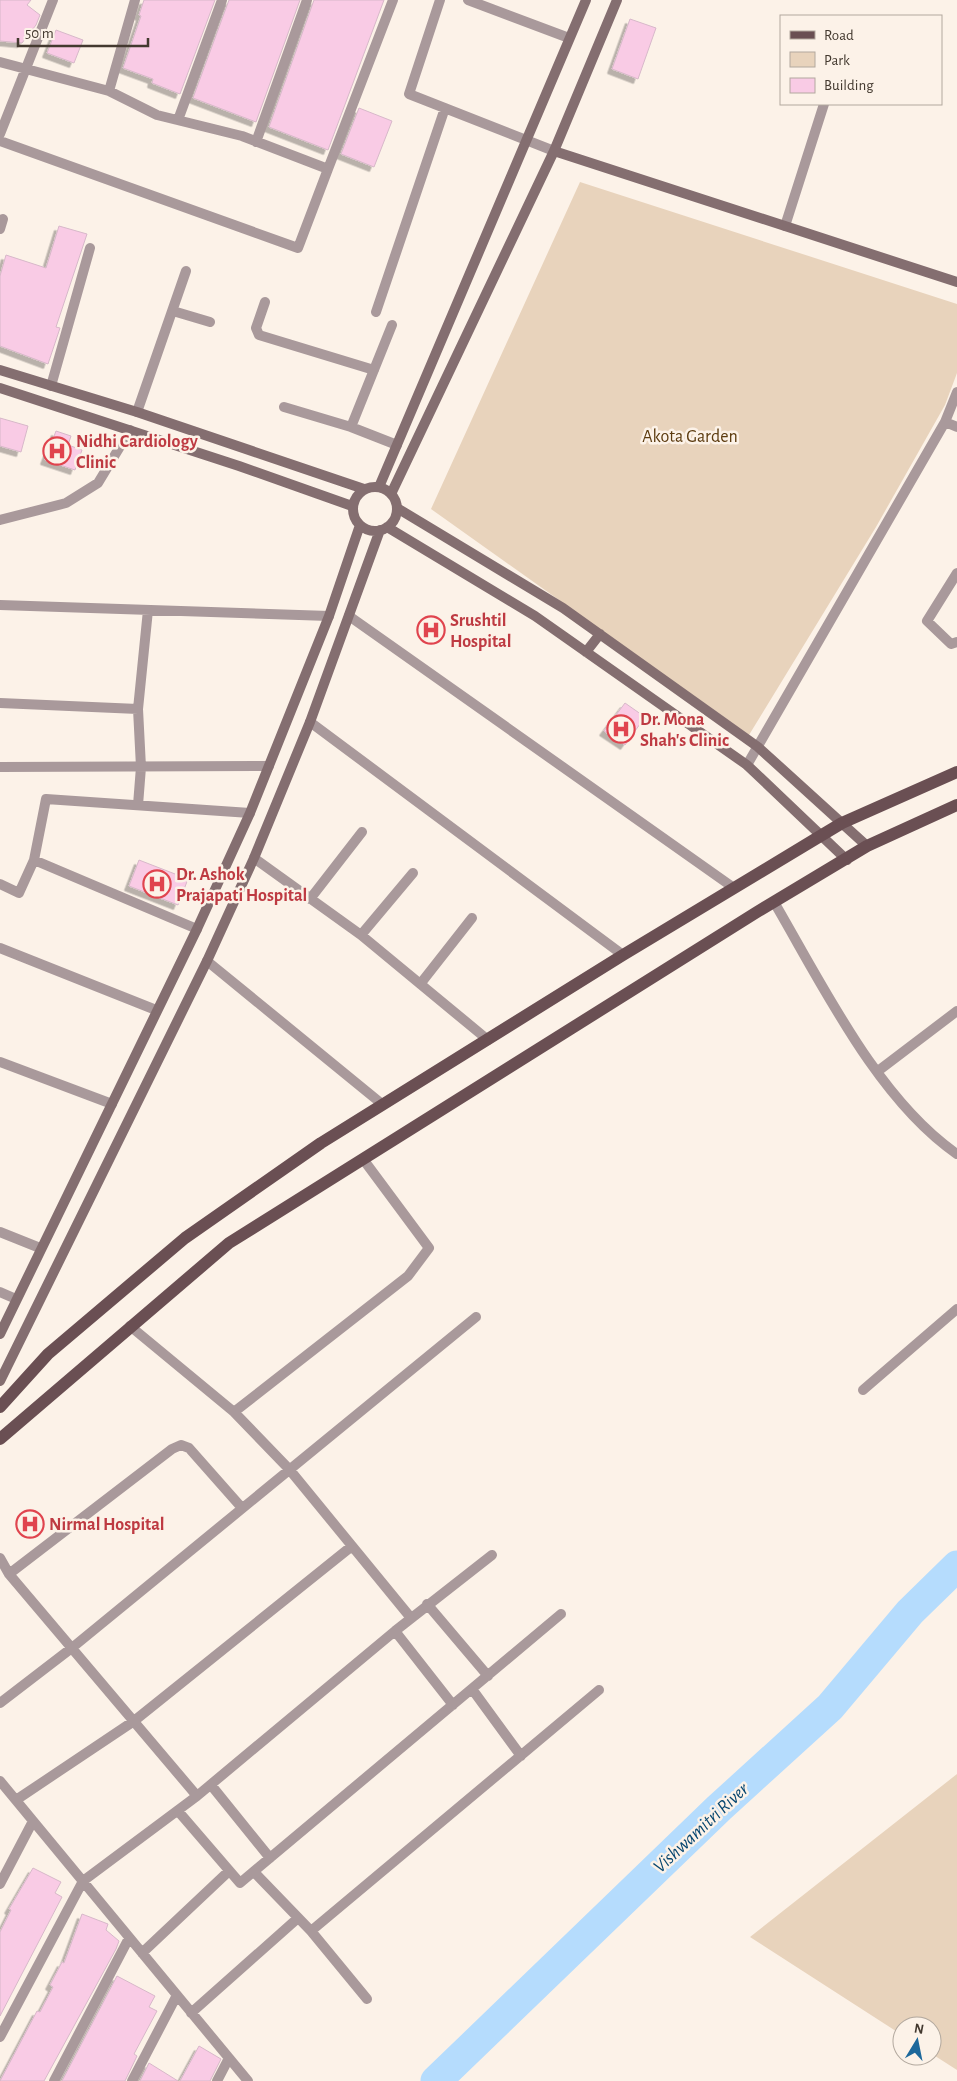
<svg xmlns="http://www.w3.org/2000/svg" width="957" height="2081" viewBox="0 0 957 2081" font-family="'Alegreya Sans',sans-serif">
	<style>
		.green { fill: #e8d3bc }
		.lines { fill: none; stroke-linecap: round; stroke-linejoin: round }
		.river { stroke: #b5dcfd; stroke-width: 31 }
		.building { fill: #f9cbe5; stroke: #d7b8c9; filter: url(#shadow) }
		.street { stroke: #a9999b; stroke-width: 10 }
		.secondary { stroke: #846e70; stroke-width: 10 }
		.primary { stroke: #6a4f53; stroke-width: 12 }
		.labels { text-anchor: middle; stroke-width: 5; stroke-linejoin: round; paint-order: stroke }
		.park-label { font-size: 18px; fill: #5c3b0f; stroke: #fcf2e8 }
		.health-label { font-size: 18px; font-weight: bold; fill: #be3a42; stroke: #fcf2e8; text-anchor: start }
		.water-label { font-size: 19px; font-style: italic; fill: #074770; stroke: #fcf2e8 }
	</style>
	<defs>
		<filter id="shadow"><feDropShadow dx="-4.5" dy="4.5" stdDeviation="0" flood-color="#0004"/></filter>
	</defs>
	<rect width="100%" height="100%" fill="#fcf2e8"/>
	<path class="green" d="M580 182 957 304V373L945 405 876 527 749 735 431 509Z
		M957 1774V2070L932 2054V2026H902V2035L750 1937Z"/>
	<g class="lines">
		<path class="river" d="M436 2081 719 1808 830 1707 910 1612 957 1566"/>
	</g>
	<path class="building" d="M0 0H31L27 5 40 15 36 25 22 43 0 41Z
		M144 0H215L180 94 152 83 153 79 123 68 141 16 139 15Z
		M229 0H300L256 122 193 98Z
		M314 0H384L328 150 269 127Z
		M630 19 656 28 638 79 612 69Z
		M56 30 83 40 74 63 47 53Z
		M359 108 392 121 374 167 341 154Z
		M59 226 87 234 56 327 60 328 48 364 0 346V276L6 255 46 268Z
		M0 418 28 426 21 452 0 446Z
		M56 431 71 436 68 445 82 450 75 470 45 460Z
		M625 703 645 717 625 745 604 731Z
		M139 860 188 879 178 905 129 886Z
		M33 1868 61 1882 55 1893 62 1897 0 2016V1932L11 1910 9 1909Z
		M82 1914 108 1924 106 1930 119 1941 116 1949 44 2081H0L37 2011 40 2012 53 1987 50 1985 62 1962 64 1963Z
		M117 1976 155 1996 149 2007 157 2011 134 2054 137 2056 125 2081H62Z
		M199 2046 221 2059 210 2081H180Z
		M149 2063 178 2081H140Z"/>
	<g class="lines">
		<path class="street" d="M440 0 409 94 554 151
			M468 0 569 38
			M0 62 109 91 157 115 242 136 328 169 298 248 0 141
			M109 91 135 0
			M178 120 222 0
			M0 134 53 0
			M256 142 307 0
			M328 169 393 0
			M785 226 824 104
			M0 229 3 219
			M265 302 256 328 259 335 374 370
			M173 311 210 322
			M376 312 445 108
			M392 325 351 427 397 445
			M51 386 90 248
			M284 407 351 427
			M137 412 186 271
			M945 422 957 427
			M0 520 66 503 98 483 130 430
			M957 573 927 621 951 644 957 642
			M0 605 329 616
			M349 616 734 888
			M0 703 138 709
			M310 722 623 955
			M747 765 945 422 957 392
			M0 767 269 766
			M138 805 141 767 138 709 148 610
			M254 858 361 935 488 1040
			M34 860 197 929
			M0 884 19 893 34 860 46 799 250 813
			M310 899 362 832
			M774 902C822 984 878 1100 957 1154
			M361 935 413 873
			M0 948 156 1010
			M207 961 382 1104
			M421 983 472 918
			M0 1062 112 1104
			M878 1071 957 1011
			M0 1232 40 1248
			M0 1292 16 1299
			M130 1326 234 1412 289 1469 411 1618
			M863 1390 957 1309
			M234 1412 408 1276 429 1248 363 1159
			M0 1558 9 1574 197 1796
			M9 1574 172 1449 181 1445 189 1448 242 1508
			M427 1604 488 1676
			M395 1631 453 1705
			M472 1689 521 1756
			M0 1703 73 1647 476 1317
			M0 1781 248 2081
			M211 1785 270 1858
			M16 1800 134 1721 352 1546
			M178 1811 240 1883 561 1614
			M255 1873 311 1931 367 1999
			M0 1884 33 1821
			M311 1931 599 1690
			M142 1953 229 1871
			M191 2013 298 1918
			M0 2037 83 1881 197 1796 395 1631 492 1555
			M54 2081 129 1938
			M132 2081 177 1995
			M217 2081 229 2058"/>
		<path class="secondary" d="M554 151 957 282
			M0 370 137 412 364 489
			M0 388 239 466 352 506
			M379 487 586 0
			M353 509a22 22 0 1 1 44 0a22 22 0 1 1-44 0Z
			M391 494 554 151 617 0
			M397 508 563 608 758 747 867 846
			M387 527 535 616 747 765 847 860
			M586 652 600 634
			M0 1334 197 929 250 813 329 616 360 525
			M0 1381 207 961 254 858 310 722 380 530"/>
		<path class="primary" d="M0 1407 48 1354 185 1238 321 1143 623 955 822 835 842 823 957 772
			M0 1439 229 1243 757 912 867 846 957 805"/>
	</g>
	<defs>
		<g id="hospital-ring" transform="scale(1.4375)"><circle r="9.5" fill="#fcf2e8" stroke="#e0444e" stroke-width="1.5"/><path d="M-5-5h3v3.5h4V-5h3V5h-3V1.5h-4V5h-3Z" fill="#e0444e"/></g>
	</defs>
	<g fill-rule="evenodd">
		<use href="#hospital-ring" x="57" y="451"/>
		<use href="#hospital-ring" x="431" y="630"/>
		<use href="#hospital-ring" x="621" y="729"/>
		<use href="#hospital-ring" x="157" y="884"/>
		<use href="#hospital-ring" x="30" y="1524"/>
	</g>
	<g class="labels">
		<g class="park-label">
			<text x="690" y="442">Akota Garden</text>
		</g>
		<g class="health-label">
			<text x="76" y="447">Nidhi Cardiology<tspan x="76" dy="21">Clinic</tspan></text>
			<text x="450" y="626">Srushtil<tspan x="450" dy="21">Hospital</tspan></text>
			<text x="640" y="725">Dr. Mona<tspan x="640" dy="21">Shah's Clinic</tspan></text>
			<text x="176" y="880">Dr. Ashok<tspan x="176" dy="21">Prajapati Hospital</tspan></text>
			<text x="49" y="1530">Nirmal Hospital</text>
		</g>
		<g class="water-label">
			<text transform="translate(700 1827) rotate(-43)" y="7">Vishwamitri River</text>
		</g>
	</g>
	<rect x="780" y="15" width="162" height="90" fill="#fcf2e8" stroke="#b2a89e"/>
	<rect x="790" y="31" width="25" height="8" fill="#6a4f53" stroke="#b2a89e"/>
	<text x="824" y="40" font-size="15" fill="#43392f">Road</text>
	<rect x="790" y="52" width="25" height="15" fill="#e8d3bc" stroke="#b2a89e"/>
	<text x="824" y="65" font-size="15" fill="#43392f">Park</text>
	<rect x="790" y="78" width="25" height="15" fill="#f9cbe5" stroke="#b2a89e"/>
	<text x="824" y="90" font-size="15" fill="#43392f">Building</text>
	<g transform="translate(917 2041) rotate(10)"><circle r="24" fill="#fcf2e8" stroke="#b2a89e"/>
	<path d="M0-4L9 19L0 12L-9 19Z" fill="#1d689b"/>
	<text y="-8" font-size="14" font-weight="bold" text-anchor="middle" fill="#43392f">N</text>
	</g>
	<path d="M18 38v8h130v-8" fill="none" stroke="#43392f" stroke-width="2.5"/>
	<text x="25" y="38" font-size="15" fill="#43392f" stroke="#fcf2e8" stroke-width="4" paint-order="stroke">50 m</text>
</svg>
